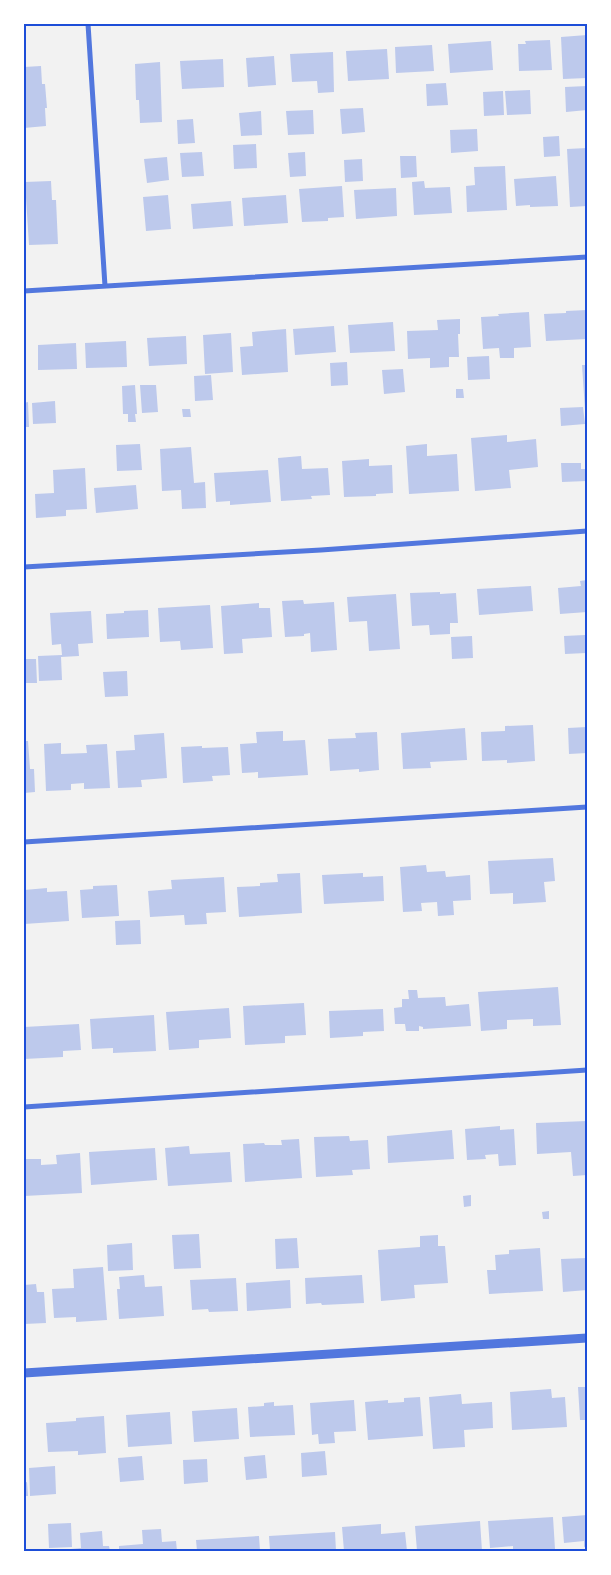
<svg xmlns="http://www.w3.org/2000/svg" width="611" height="1575" viewBox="0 0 611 1575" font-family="'Varela Round',sans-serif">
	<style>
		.building { fill: #bdc9ec }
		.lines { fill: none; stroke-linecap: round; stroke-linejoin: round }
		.minor { stroke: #5277de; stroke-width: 5 }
		.tertiary { stroke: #5277de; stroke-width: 9 }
		.neatline { fill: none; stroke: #1d4ed8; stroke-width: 2 }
	</style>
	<rect width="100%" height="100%" fill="#f2f2f2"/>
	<path class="building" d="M587 35V78L563 79 561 37Z
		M550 40 552 70 519 71 518 44H526L525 41Z
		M491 41 493 70 450 73 448 44Z
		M432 45 434 71 396 73 395 47Z
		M387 49 389 79 348 81 346 51Z
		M333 52 334 92 318 93 317 81 292 82 290 54Z
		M274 56 276 85 248 87 246 58Z
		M223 59 224 87 182 89 180 61Z
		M160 62 162 122 140 123 139 100H136L135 64Z
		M41 66 42 84H45L47 108H45L46 126 24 128V67Z
		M446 83 448 105 427 106 426 84Z
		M587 86V110L566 112 565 87Z
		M530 90 531 114 507 115 505 91Z
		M503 91 504 115 484 116 483 92Z
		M363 108 365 132 342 134 340 109Z
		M313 110 314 134 288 135 286 111Z
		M261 111 262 135 241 136 239 113Z
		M193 119 195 143 178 144 177 120Z
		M477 129 478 151 451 153 450 130Z
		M559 136 560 156 544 157 543 137Z
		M256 144 257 168 234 169 233 145Z
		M587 148V206L570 207 567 149Z
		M202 152 204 176 182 177 180 153Z
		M305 152 306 176 290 177 288 153Z
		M400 156H416L417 177 401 178Z
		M167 157 169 180 147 183 144 159Z
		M362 159 363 181 345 182 344 160Z
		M505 166 507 210 467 212 466 186 475 185 474 167Z
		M556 176 558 206 530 207V205L516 206 514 179Z
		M51 181 52 200H56L58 244 29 245 25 182Z
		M424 181 425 188 450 187 452 213 414 215 412 182Z
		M342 186 344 217 328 218V221L302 222 299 189Z
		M396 188 397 216 356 219 354 190Z
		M168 195 171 229 146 231 143 197Z
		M286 195 288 223 244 226 242 198Z
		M231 201 233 226 193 229 191 204Z
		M587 310V339L546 341 544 314 566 313V311Z
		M529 312 531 347 514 348V358H500L499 348 483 349 481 317 499 316 498 314Z
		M460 319V334H458L459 357H449V367L430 368V358L408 359 407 331 438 330 437 320Z
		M393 322 395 351 350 353 348 325Z
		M334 326 336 352 295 355 293 329Z
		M286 329 288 372 242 375 240 347 253 346 252 332Z
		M231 333 233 372 205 374 203 335Z
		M186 336 187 364 149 366 147 338Z
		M126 341 127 367 86 368 85 343Z
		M76 343 77 369 38 370V345Z
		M489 356 490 379 468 380 467 357Z
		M347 362 348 385 331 386 330 363Z
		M582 365H587V410H585Z
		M403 369 405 392 384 394 382 370Z
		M211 375 213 400 195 401 194 376Z
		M135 385 137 414H135L136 422H128V414H123L122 386Z
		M140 385H156L158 412 142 413Z
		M456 389H463L464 398H456Z
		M55 401 56 423 33 424 32 403Z
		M28 402 29 427H24V403Z
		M583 407 585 424 561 426 560 408Z
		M182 409H190L191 417H183Z
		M507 435V442L536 439 538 467 509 470 511 488 475 491 471 438Z
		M140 444 142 470 117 471 116 445Z
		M427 444V456L457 454 459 491 409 494 406 446Z
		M191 447 194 483 205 482 206 508 182 509 181 490 162 491 160 449Z
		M301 456 302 469 328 468 330 495 311 496 312 499 281 501 278 458Z
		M369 459V466L392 465 393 493 376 494V496L344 497 342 461Z
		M561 463H581V469H587V481L562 482Z
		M85 468 87 509 66 510V516L36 518 35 494 54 493 53 470Z
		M268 470 271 502 230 505V501L216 502 214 473Z
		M136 485 138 509 96 513 94 488Z
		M587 580V612L560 614 558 588 581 586 580 581Z
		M531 586 533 611 479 615 477 589Z
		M440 592V594L456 593 458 623H450V634L430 635 429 625 412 626 410 593Z
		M396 594 400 649 369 651 367 621 349 622 347 597Z
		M303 600 304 604 334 602 337 650 311 652 310 633 304 634V636L285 637 282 601Z
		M259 603V608H270L272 637 242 639 243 653 224 654 221 606Z
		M210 605 213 648 181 650 180 641 160 642 158 608Z
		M148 610 149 637 107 639 106 614 124 613V611Z
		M91 611 93 643 78 644 79 656 61 657 62 680 39 681 38 656 62 655 61 644 52 645 50 613Z
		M585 635 586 653 565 654 564 636Z
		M472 636 473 658 452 659 451 637Z
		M24 659H36L37 683H24Z
		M127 671 128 696 105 697 103 672Z
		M533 725 535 761 507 763V760L482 761 481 732 505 731V726Z
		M587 727V753L569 754 568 728Z
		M465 728 467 760 430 762 431 768 403 769 401 733Z
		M283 731V741L305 740 308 775 258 778V772L242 773 240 744 257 743 256 732Z
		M377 732 379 770 359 772V769L330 771 328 739 356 738 355 733Z
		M164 733 167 778 141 780 142 787 118 788 116 751 135 750 134 735Z
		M24 741H28L30 769H34L35 792 24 793Z
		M61 743V754L87 753 86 745 107 744 110 788 84 789V783L71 784V790L46 791 44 744Z
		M202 746V748L228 747 230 775 212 776 213 781 183 783 181 747Z
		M553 858 555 881 544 882 546 902 513 904V893L490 894 488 861Z
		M426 865 427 872 445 871 446 877 470 875 471 900 453 901 454 915 438 916 437 902 421 903 422 911 403 912 400 867Z
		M300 873 302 913 239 917 237 887 260 886V883L278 882 277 874Z
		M363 873V877L383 876 384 901 324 904 322 875Z
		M224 877 226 912 206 913 207 924 185 925 184 915 150 917 148 891 172 889 171 880Z
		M117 885 119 916 82 918 80 890 93 889V886Z
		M47 888V892L67 891 69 921 24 924V890Z
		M140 920 141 944 116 945 115 921Z
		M558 987 561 1025 533 1026V1019L507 1020V1029L481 1031 478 992Z
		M408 990H417L418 998 445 997 446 1006 469 1004 471 1026 423 1029V1027L419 1026V1031H406L405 1024H395L394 1008 402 1007V999H409Z
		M304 1003 306 1035 285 1036V1043L245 1045 243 1006Z
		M229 1008 231 1038 199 1040V1048L169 1050 166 1012Z
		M383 1009 384 1031 363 1032V1036L330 1038 329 1011Z
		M154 1015 156 1051 113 1053V1048L92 1049 90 1019Z
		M79 1024 81 1050 63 1051V1057L24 1059V1027Z
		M587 1121V1175L573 1176 571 1152 537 1154 536 1123Z
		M500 1126V1130L514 1129 516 1165 499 1166 498 1154 485 1155 486 1159 467 1160 465 1129Z
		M452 1130 454 1159 388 1163 387 1136Z
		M349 1136 350 1141 368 1140 370 1169 352 1170 353 1175 316 1177 314 1137Z
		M299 1139 302 1178 245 1182 243 1144 264 1143 265 1145H282L281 1140Z
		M189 1146 190 1154 230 1152 232 1182 168 1186 165 1148Z
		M155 1148 157 1180 91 1185 89 1152Z
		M80 1153 82 1193 24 1196V1159H41V1165L57 1164 56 1155Z
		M471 1195V1206L464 1207 463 1196Z
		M549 1211V1219H543L542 1212Z
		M199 1234 201 1268 174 1269 172 1235Z
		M438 1235V1246H445L448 1283 414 1285 415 1298 381 1301 378 1250 420 1247V1236Z
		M297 1238 299 1268 276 1269 275 1239Z
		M132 1243 133 1270 108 1271 107 1245Z
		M540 1248 543 1291 489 1294 487 1270H496L495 1255 509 1254V1250Z
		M587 1258V1290L563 1292 561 1259Z
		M103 1267 107 1320 76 1322V1317L54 1318 52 1289 74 1288 73 1269Z
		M144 1275 145 1287 162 1286 164 1316 119 1319 117 1289H120L119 1277Z
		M362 1275 364 1303 322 1305 321 1303 306 1304 305 1278Z
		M236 1278 238 1311 209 1312 208 1309 192 1310 190 1280Z
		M290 1280 291 1308 247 1311 246 1283Z
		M36 1284 37 1292H44L46 1323 24 1324V1285Z
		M578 1387H587V1420H580Z
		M551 1389 552 1398 565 1397 567 1427 512 1430 510 1392Z
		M461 1394 462 1404 492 1402 493 1428 464 1430 465 1447 433 1449 429 1397Z
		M420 1397 423 1436 368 1440 365 1402 388 1400V1403L404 1402V1398Z
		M354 1400 356 1431 334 1432 335 1443 319 1444 318 1434 312 1435 310 1403Z
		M274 1402V1406L293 1405 295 1435 250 1437 248 1407 264 1406V1403Z
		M237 1408 239 1439 194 1442 192 1411Z
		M170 1412 172 1444 128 1447 126 1415Z
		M104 1416 106 1453 78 1455V1451L48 1452 46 1423 76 1421V1418Z
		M325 1451 327 1475 302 1477 301 1453Z
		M265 1455 267 1478 246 1480 244 1457Z
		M142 1456 144 1480 120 1482 118 1458Z
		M207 1459 208 1482 184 1484 183 1460Z
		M55 1466 56 1494 30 1496 29 1468Z
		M27 1482 28 1496H24V1483Z
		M587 1515V1546L584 1547V1541L564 1543 562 1517Z
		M553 1517 555 1549 513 1551V1546L490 1548 488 1521Z
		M480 1521 482 1551H417L415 1526Z
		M71 1523 72 1547 49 1548 48 1524Z
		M381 1524V1534L405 1532 407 1551H344L342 1527Z
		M161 1529 162 1542 176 1541 177 1551H119V1546L143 1544 142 1530Z
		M102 1531 103 1546H109L110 1551H71V1549L81 1548 80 1533Z
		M335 1532 336 1551H270L269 1536Z
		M259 1536 260 1551H197L196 1540Z"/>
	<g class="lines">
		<path class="minor" d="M88 24 105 286
			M24 291 587 257
			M24 567 321 550 587 531
			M24 842 587 807
			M24 1107 587 1070"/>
		<path class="tertiary" d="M24 1373 587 1338"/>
	</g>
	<rect width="611" height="1575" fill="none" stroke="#ffffff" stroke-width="50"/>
	<rect x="25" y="25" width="561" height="1525" class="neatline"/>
</svg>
